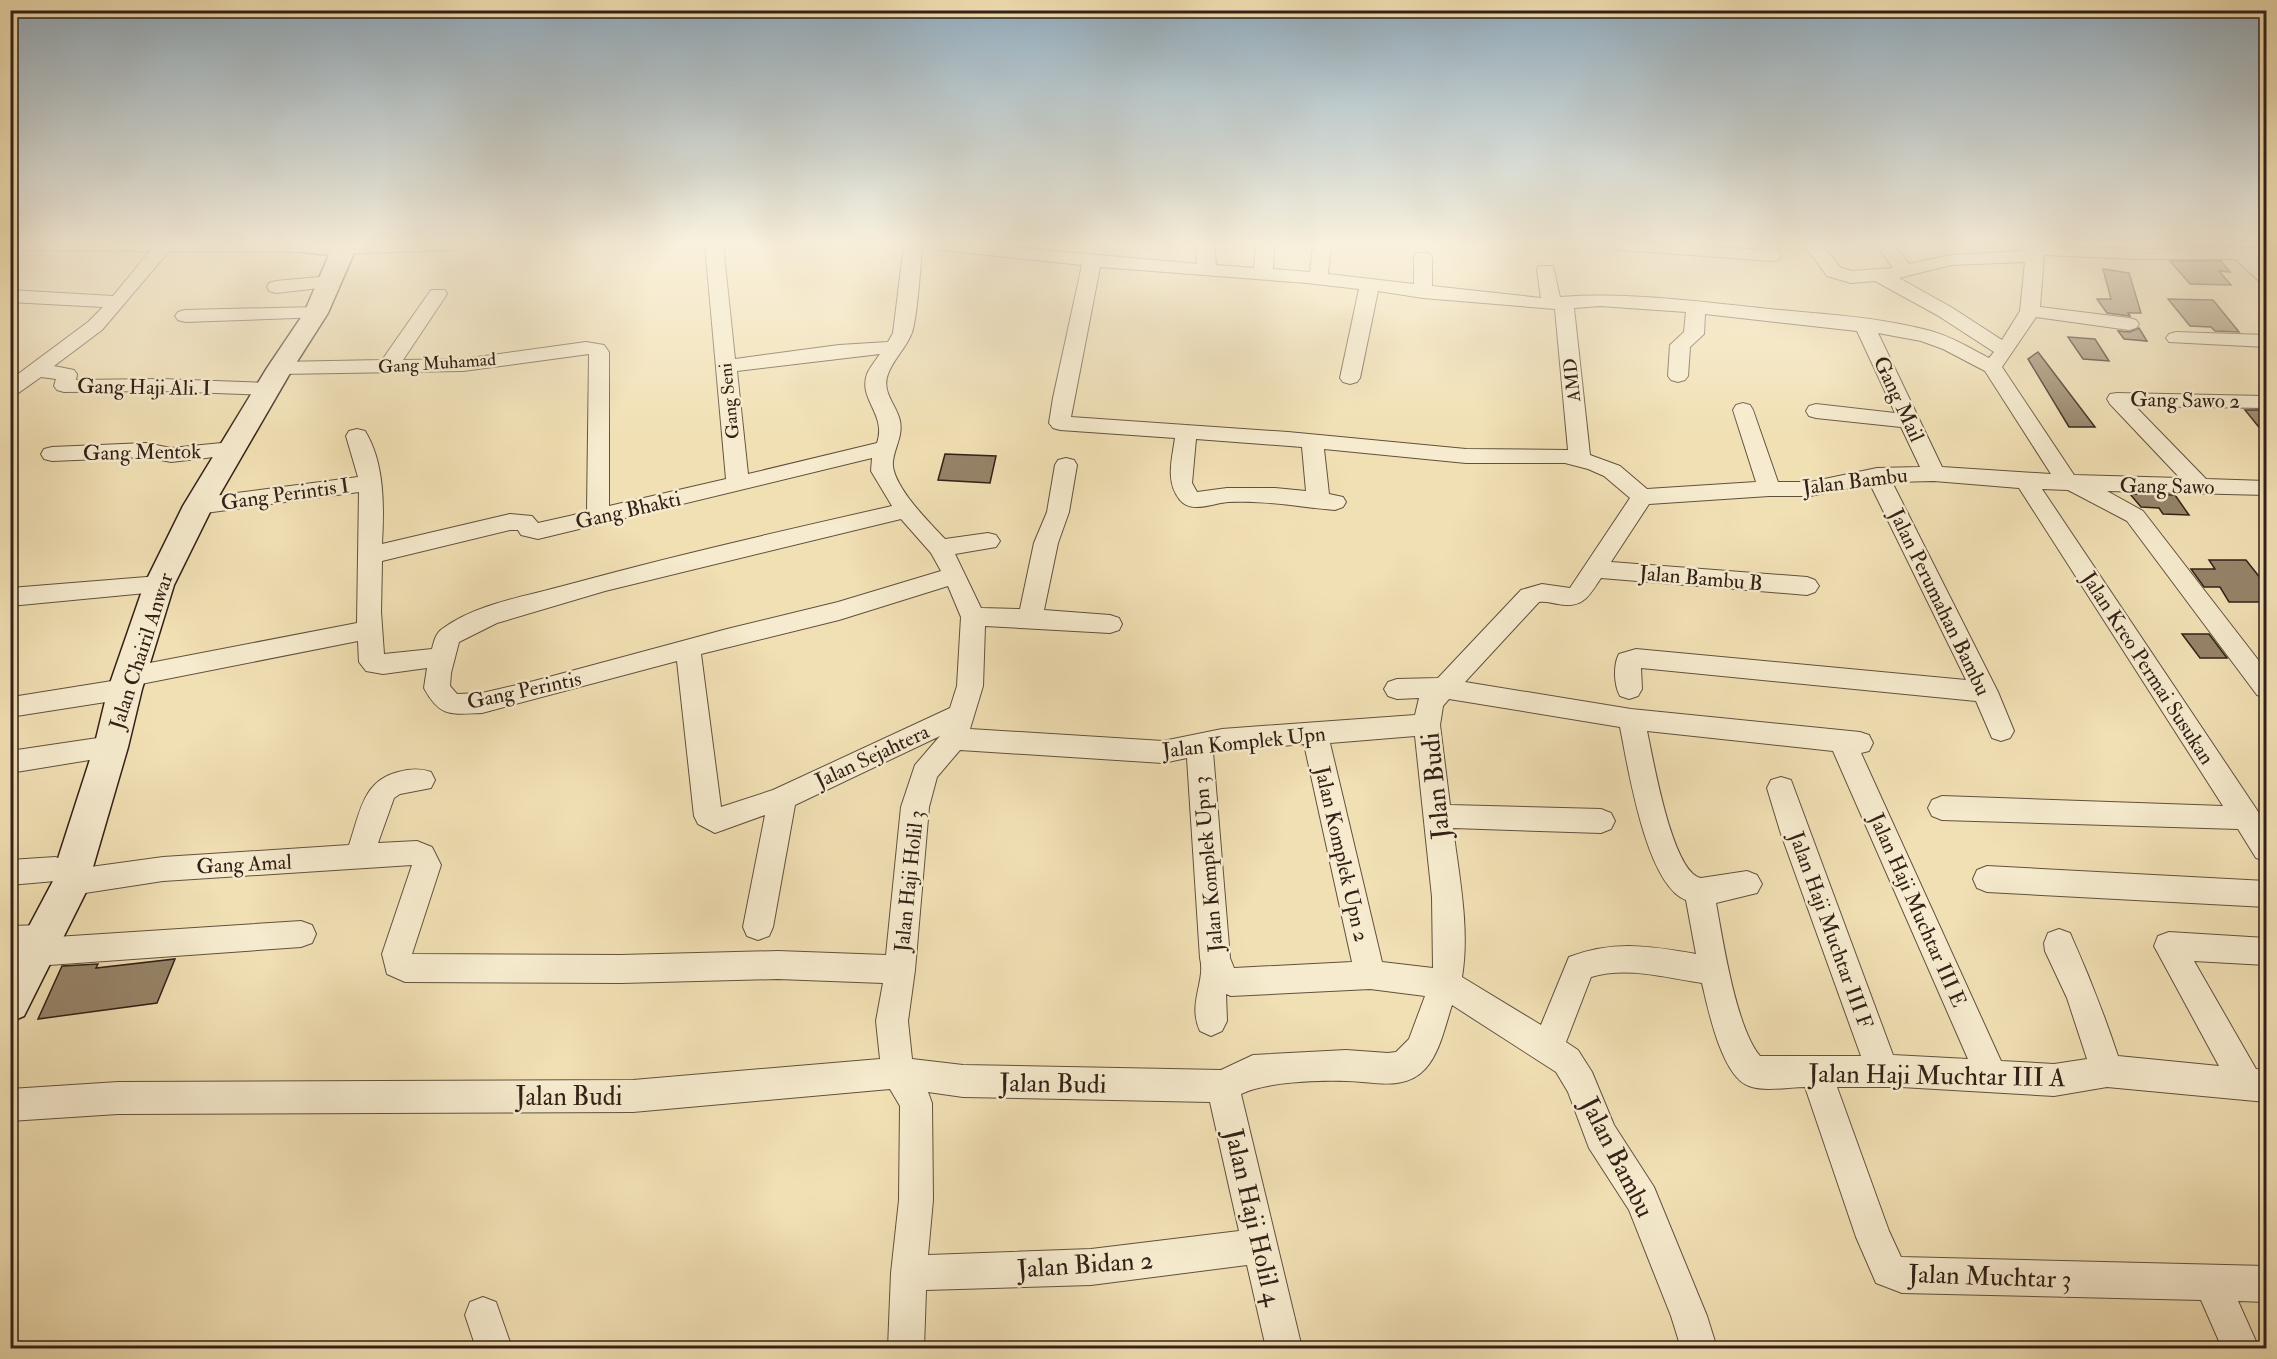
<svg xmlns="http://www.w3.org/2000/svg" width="2277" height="1359" viewBox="0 0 2277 1359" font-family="'IM FELL Double Pica',serif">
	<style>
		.building { fill: #968469; stroke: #332018; stroke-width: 1.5 }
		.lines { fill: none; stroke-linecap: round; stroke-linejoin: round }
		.street-casing { stroke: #62503f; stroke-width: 2 }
		.secondary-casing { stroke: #332018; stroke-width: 3 }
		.street { fill: #f6ebce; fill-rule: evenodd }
		.secondary { fill: #f6ebce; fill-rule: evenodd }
		.labels { text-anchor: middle; stroke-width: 5; stroke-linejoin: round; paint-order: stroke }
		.far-street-label { font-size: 18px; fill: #332018; stroke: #f6ebce }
		.street-label { font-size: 21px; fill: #332018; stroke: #f6ebce }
		.near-street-label { font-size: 26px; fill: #332018; stroke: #f6ebce }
	</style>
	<rect width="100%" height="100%" fill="#f1e0b4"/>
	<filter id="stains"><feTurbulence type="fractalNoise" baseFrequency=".00333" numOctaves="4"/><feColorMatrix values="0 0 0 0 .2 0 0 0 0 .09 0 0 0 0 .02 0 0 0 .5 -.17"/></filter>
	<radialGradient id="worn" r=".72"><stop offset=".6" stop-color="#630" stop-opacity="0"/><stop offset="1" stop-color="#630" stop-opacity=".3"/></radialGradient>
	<path class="building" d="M2170 261H2221L2230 272 2219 271 2231 285 2190 284Z
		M2103 269 2129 273 2141 313H2128L2130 316 2107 313 2097 299H2111Z
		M2168 299 2213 300 2239 332 2215 331 2211 327 2190 326Z
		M2139 328 2147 341 2124 339 2118 331 2130 332Z
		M2068 337 2095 339 2109 361 2083 359Z
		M2038 352 2095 427H2069L2028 359Z
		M2245 410H2266V436Z
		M945 454 996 456 990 483 938 480Z
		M2130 494 2175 495 2189 515 2163 514 2159 508 2141 507Z
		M2209 560H2246L2261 579H2266V602H2229L2220 587H2204L2191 569H2215Z
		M2182 634H2209L2227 658H2200Z
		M175 959 157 1003 38 1019 62 966 98 964 96 968Z"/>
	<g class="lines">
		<g class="street-casing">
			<path id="street" d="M21 245H318L320 247 317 251 311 252 169 251 102 330 54 366 74 370 77 374 76 380 161 379 268 383 275 385 278 389 275 393 268 395 161 391 64 392 57 390 54 386 56 379 41 377 17 394 10 396V380L88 322 103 307 10 302V290L113 296 150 251 30 250 24 249Z
				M342 245H460L457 249 451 250 336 254 333 250 336 246Z
				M705 245H723L735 359 839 345 888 342 893 333 904 245H922C921 260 917 324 911 335 905 349 893 360 888 374 881 393 897 405 900 421 903 436 895 446 893 461 890 484 930 523 945 539L988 533 996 535 1000 541 996 547 955 554 981 608 1020 609 1034 543 1047 512 1055 465 1058 460 1066 458 1074 460 1077 465 1069 512 1058 543 1044 610 1110 615 1119 618 1122 624 1119 630 1110 633 985 626 983 686 970 729 1163 741 1222 729 1415 715 1419 698 1397 699 1388 696 1384 689 1388 682 1397 679 1438 678 1521 590 1542 584 1570 588 1630 498 1604 476 1588 469 1565 463H1466L1324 449 1329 494 1343 497 1346 502 1343 507 1335 510C1299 507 1264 500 1228 502 1214 503 1191 514 1180 500 1165 482 1172 459 1175 438L1060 430 1053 428 1049 423 1053 398 1082 265 941 250 935 249 932 245H990L1197 264 1196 245H1214L1216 265 1254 268 1256 245H1274L1273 269 1310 272 1313 245H1331L1328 274 1414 284V257L1417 253H1429L1432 257V286L1541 298 1537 270 1539 266H1553L1560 297C1627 292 1694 301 1760 308 1816 314 1876 316 1931 331 1952 337 1970 348 1989 358L1994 352 1937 315 1875 281 1851 283 1827 276 1804 245H1822L1841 268 1852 271 1893 268 1876 245H1894L1909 264 1951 255 2025 251 2024 245 2137 249 2266 248V258L2257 259 2266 268V283L2259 281 2235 259H2137L2044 255 2040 307 2129 318 2136 320 2139 324 2136 328 2129 330 2036 317 2002 367 2074 475 2180 478 2110 404 2107 399 2110 394 2117 393 2266 396V408L2135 406 2206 479 2266 481V495L2107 491 2143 511 2266 670V698L2257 695 2127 521 2068 490 2042 489 2257 810 2266 826V861L2256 858 2238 829 1942 820 1932 816 1928 808 1932 800 1942 796 2223 806 2019 488 1934 481 1892 482 1998 692 2014 731 2010 738 2001 741 1992 738 1976 701 1641 668 1642 689 1638 696 1629 699 1620 696C1614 685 1613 665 1619 654L1636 649 1966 680 1870 484 1810 496H1769L1649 504 1611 562 1807 577 1815 580 1819 586 1815 592 1807 595 1601 578C1589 596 1583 609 1558 604 1551 603 1546 601 1539 602L1465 682 1631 709 1860 732 1869 735 1873 743 1869 751 1861 753 2001 1061 2054 1064 2087 1059 2067 998 2045 951 2044 943 2048 933 2059 929 2070 933C2088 973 2104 1014 2118 1056L2219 1066 2154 946 2158 936 2169 932 2266 938V965L2194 961 2256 1069 2266 1070V1102L2107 1087 2054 1096 1901 1087H1837L1889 1231 1901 1257 2266 1266V1302L2238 1301 2259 1348H2222L2201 1300 1902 1293 1876 1283 1856 1237 1805 1087C1788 1087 1765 1092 1749 1086 1722 1077 1708 1009 1702 983 1667 978 1627 966 1591 977L1566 1042 1578 1050 1592 1072 1614 1125 1654 1187 1707 1316 1717 1348H1681L1671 1316 1629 1210 1589 1148 1568 1092 1556 1072 1452 1005C1445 1026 1440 1053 1425 1069 1404 1092 1372 1081 1346 1081 1318 1080 1265 1082 1241 1094L1302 1348H1266L1247 1265 1091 1285 926 1290 924 1348H888L891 1273 899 1200 900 1106 890 1089 633 1112 118 1114 10 1121V1089L118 1082 633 1080 880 1059 876 1021 883 983 778 979 621 983 405 982 387 974 382 954 412 865 163 881 72 895 62 891 55 881 10 885V860L55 857 82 865 83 868 163 857 349 845C360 814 362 781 398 772 410 769 420 768 431 772L435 780 431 788 400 794 394 798 378 843 417 841 432 847 441 865 412 954 621 955 778 951 886 955 901 807 915 765 940 736 795 805 773 927 769 936 758 940 747 936 743 927 765 815 715 833 698 824 694 816 677 661 482 713C452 714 440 718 424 688L427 668 383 674 366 671 359 662 358 641 136 685 138 689 134 696 125 699 10 717 12 697 118 680 116 677 120 670 129 667 357 623 359 492 198 514 190 511 187 506 190 501 198 498 358 477 346 436 349 431 357 429 365 431C385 463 384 508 382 544L510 514 532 516 538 523 587 512 589 354 463 371 280 374 273 372 270 368 273 364 280 362 382 360 431 290H445L447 294 403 360 463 359 586 342 604 345 609 352V506L726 479ZM2025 262 2020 311 2002 340 1951 307 1899 278 1951 265ZM1100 267 1307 283 1359 289 1340 378 1343 382 1350 384 1357 382 1360 378 1378 291 1423 298 1555 309 1568 450 1466 449 1288 432 1071 417ZM1600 306 1686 312 1684 332 1670 345 1668 376 1671 380 1678 382 1685 380 1688 376 1690 347 1704 334 1705 314 1857 331 1895 413 1816 404 1809 406 1806 411 1809 416 1816 418 1901 427 1920 467 1877 468 1810 482H1778L1753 410 1750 405 1743 403 1736 405 1733 410 1756 482 1647 489 1620 466 1590 455 1574 308ZM1878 333 1921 341 1943 349 1985 371 2051 474 1942 467ZM880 354C876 360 870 367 867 374 858 400 887 414 877 443L748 474 737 371ZM1196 439 1302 447 1306 491 1275 488H1227L1197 492 1192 483ZM872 458 871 471 892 506C782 531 672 556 563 586 523 597 476 604 442 629 436 633 434 641 432 649L384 654 381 612 382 561 510 530H518L521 535 538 539ZM901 519 931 553 941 571 838 602 727 629 534 681 482 693 457 694 450 686 451 673 459 642 497 623 605 591ZM948 586 961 617 957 686 950 708 773 790 721 807 701 654 839 620ZM1449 699 1620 727C1628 767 1646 885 1686 900L1696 954C1650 946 1615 940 1569 957L1541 1025 1462 977C1470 929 1459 876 1453 828L1601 833 1611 829 1615 821 1611 813 1601 809 1450 805 1440 725 1443 706ZM1647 731 1833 751 1968 1059 1893 1055 1791 780 1781 777 1771 780 1767 788 1781 834 1861 1056H1760C1736 1028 1723 941 1716 903L1757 893 1762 884 1757 875 1747 871 1701 878C1672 873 1653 758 1647 731ZM1415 736 1432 897 1433 968 1382 962 1330 743ZM1304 744 1352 962 1234 968 1230 958 1213 752ZM960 750 1163 763 1187 758 1200 958C1206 982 1187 1003 1200 1031L1211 1036 1222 1031 1227 1021 1226 994 1231 996 1370 989 1425 996 1409 1039 1396 1052 1388 1053 1346 1050 1253 1055 1221 1070 963 1065 912 1059 908 1021 915 970 929 807 937 777ZM928 1092 963 1097 1210 1102 1239 1231 1091 1249 928 1255 933 1200 932 1103Z
				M1614 245H1692L1759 250 1757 245H1775L1781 256 1778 260 1772 261 1623 250 1617 249Z
				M330 276 337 278 339 282 337 286 276 293 269 291 267 287 269 283 276 281Z
				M316 307 323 309 326 313 323 317 185 322 178 320 175 316 178 312 185 310Z
				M2176 332 2266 335V347L2169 342 2166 338 2169 334Z
				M232 442 240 444 243 449 240 454 171 462 146 457 52 461 44 459 41 454 44 449 52 447 146 443 171 448Z
				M159 576 167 579 171 585 167 591 10 606V588Z
				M111 736 120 739 124 747 120 755 10 773V751Z
				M1987 866 2266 881V907L1987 892 1977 888 1973 879 1977 870Z
				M301 921 312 925 316 934 312 943 301 947 35 966 24 962 20 953H10V926L42 925 53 928 56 937Z
				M483 1297 496 1302 512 1348H476L465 1315 470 1302Z"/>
		</g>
		<g class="secondary-casing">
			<path id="secondary" d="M300 245H349L354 253 328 313 293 368 213 506 174 585 142 689 128 747 91 874V882L24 1016 10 1022V962L53 881V874L94 747 108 689 144 585 183 506 267 368 304 313 329 255 303 252Z"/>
		</g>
		<use href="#street" class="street"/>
		<use href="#secondary" class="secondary"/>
	</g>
	<linearGradient id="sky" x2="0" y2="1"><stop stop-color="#91acbe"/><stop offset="0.56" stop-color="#f9f1dd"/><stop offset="1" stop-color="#f9f1dd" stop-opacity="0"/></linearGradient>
	<rect width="2277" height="435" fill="url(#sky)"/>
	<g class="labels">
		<g class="far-street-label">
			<text transform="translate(437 363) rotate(-4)" y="6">Gang Muhamad</text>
			<text transform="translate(1572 380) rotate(-96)" y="6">AMD</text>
			<text transform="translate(729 401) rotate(-96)" y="6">Gang Seni</text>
		</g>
		<g class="street-label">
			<text transform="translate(144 387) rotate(1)" y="7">Gang Haji Ali. I</text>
			<text transform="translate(1899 399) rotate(65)" y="7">Gang Mail</text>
			<text transform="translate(2185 400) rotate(1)" y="7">Gang Sawo 2</text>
			<text transform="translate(142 452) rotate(-1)" y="7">Gang Mentok</text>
			<text transform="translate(1855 481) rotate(-7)" y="7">Jalan Bambu</text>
			<text transform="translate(2167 486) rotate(1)" y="7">Gang Sawo</text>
			<text transform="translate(285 494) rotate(-8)" y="7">Gang Perintis I</text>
			<text transform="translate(628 510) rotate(-13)" y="7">Gang Bhakti</text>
			<text transform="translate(1701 578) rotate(5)" y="7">Jalan Bambu B</text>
			<text transform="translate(1940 602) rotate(64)" y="7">Jalan Perumahan Bambu</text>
			<text transform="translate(141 651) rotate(-72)" y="7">Jalan Chairil Anwar</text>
			<text transform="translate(2148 668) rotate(57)" y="7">Jalan Kreo Permai Susukan</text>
			<text transform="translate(524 690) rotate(-12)" y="7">Gang Perintis</text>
			<text transform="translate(1244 742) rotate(-6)" y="7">Jalan Komplek Upn</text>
			<text transform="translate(872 756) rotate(-25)" y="7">Jalan Sejahtera</text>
			<text transform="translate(1342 854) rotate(77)" y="7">Jalan Komplek Upn 2</text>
			<text transform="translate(244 864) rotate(-3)" y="7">Gang Amal</text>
			<text transform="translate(1208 864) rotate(-95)" y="7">Jalan Komplek Upn 3</text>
			<text transform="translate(909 881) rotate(-84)" y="7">Jalan Haji Holil 3</text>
			<text transform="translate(1918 910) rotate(66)" y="7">Jalan Haji Muchtar III E</text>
			<text transform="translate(1831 930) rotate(70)" y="7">Jalan Haji Muchtar III F</text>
		</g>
		<g class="near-street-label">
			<text transform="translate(1435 786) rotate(-96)" y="9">Jalan Budi</text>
			<text transform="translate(1937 1075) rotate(1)" y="9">Jalan Haji Muchtar III A</text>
			<text transform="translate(1053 1083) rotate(1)" y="9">Jalan Budi</text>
			<text x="569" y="1105">Jalan Budi</text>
			<text transform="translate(1618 1157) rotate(63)" y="9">Jalan Bambu</text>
			<text transform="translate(1254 1217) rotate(77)" y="9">Jalan Haji Holil 4</text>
			<text transform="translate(1085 1264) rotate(-4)" y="9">Jalan Bidan 2</text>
			<text transform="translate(1990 1276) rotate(2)" y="9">Jalan Muchtar 3</text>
		</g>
	</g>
	<rect width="2277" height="1359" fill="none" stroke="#f1e0b4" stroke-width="36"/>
	<rect x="12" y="12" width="2253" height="1335" fill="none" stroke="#332018" stroke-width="3"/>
	<rect x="18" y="18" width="2241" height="1323" fill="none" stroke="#332018" stroke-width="1.5"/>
	<rect width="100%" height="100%" filter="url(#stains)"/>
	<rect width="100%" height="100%" fill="url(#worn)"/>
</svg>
